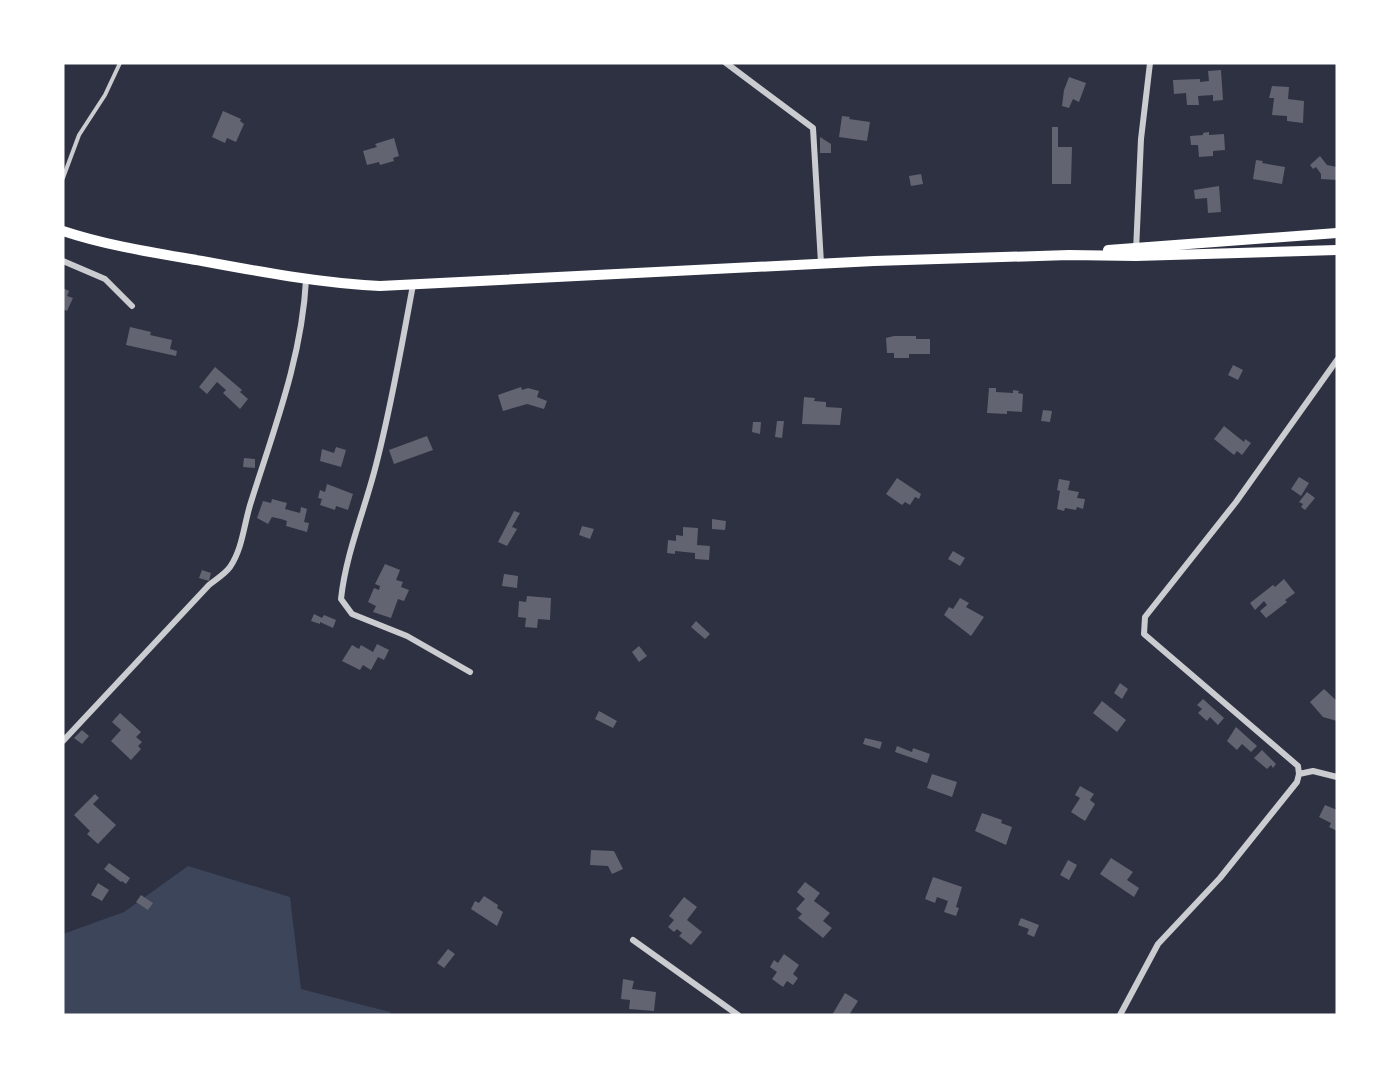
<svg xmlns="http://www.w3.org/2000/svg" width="1400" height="1078" viewBox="0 0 1400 1078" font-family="Montserrat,sans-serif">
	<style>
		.green { fill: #3c4559 }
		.building { fill: #626471 }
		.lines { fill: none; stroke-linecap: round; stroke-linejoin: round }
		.service { stroke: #caccd0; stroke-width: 4 }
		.minor { stroke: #caccd0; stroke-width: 6 }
		.secondary { stroke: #fff; stroke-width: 10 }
	</style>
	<rect width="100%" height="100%" fill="#2d3142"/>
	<path class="green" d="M188 866 290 897 301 989 390 1012 393 1015H63V934L124 912Z"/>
	<path class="building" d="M1221 70 1223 100 1213 101V95L1198 96 1199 105H1187L1186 93 1174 94 1173 80 1200 79V82L1209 81 1208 71Z
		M1069 77 1086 83 1079 102 1073 99 1069 108 1062 106 1064 90Z
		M1272 86 1289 87 1288 99 1304 101 1303 123 1287 121V116L1272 115 1274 98H1269Z
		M223 111 241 119 240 121 244 124 236 142 227 138 225 143 212 137Z
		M842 116 850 117 849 119 870 122 867 141 839 137Z
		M1052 127H1058V147H1072L1071 184H1052Z
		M1209 132V135L1224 134 1225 150 1213 151V156L1199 157 1198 145H1191L1190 136 1203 135V133Z
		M820 137 831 144V153H820Z
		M394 138 399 156 393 158 394 161 380 165 379 162 367 165 363 151 377 147 375 144Z
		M1320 156 1327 165 1337 167V180L1321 179V174L1316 167 1313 169 1310 165Z
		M1256 160 1263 161 1262 163 1285 167 1282 184 1253 179Z
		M921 174 923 184 911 186 909 176Z
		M1219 186 1221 212 1208 213 1207 198 1195 199 1194 190Z
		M63 288 69 291 67 296 73 298 67 311 63 309Z
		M130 327 151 332 150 335 172 340 170 349 177 351 176 356 126 345Z
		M894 336H916V339H930V354H909V358H894V353H887L886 338Z
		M1233 365 1243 370 1238 380 1228 375Z
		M215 367 242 390 240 392 248 399 240 409 223 393 226 390 217 382 207 394 199 387Z
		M521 387 522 390 528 388 539 391 537 397 547 401 544 409 527 404 503 411 498 395Z
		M989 388H996V392L1013 393V390L1019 391 1018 393 1023 394 1022 412 1007 411V414L987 413Z
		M804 397 815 398 814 401 826 402V407L842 408 840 425 802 424Z
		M1043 410 1052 411 1050 422 1041 421Z
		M777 421H784L782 438 775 437Z
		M753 422H761L760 434 752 432Z
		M1224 426 1244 442 1245 439 1251 443 1242 455 1237 451 1234 455 1214 439Z
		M427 436 433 450 394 464 389 450Z
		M336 447 346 450 341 467 320 461 322 449 334 453Z
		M244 458 255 459V468L243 467Z
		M1299 477 1309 483 1301 496 1291 489Z
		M897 478 921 494 919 499 915 497 910 505 905 502 902 505 886 494Z
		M1059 479 1070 481 1068 490 1079 492 1077 498 1085 499 1083 509 1077 507 1076 510 1065 508 1064 511 1057 509 1060 491 1057 490Z
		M327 484 353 494 348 510 336 506 335 510 320 505 322 499 318 498 320 490 325 492Z
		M1307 492 1315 498 1305 510 1301 507 1303 504 1299 502Z
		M272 499 287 503 285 509 300 513 301 507 307 509 304 522 309 523 307 532 286 526 287 521 281 519 272 517 268 524 257 518 263 501 271 503Z
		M514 511 520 513 512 527 517 529 507 546 498 542Z
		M712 519 726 521 725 530 712 529Z
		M582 526 594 529 590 539 579 535Z
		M683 527 698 528 697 545 710 546 709 560 695 559V553L675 551V554L667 553 668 540 676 541V535L683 536Z
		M953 551 965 558 960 566 948 559Z
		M385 564 400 570 396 580 403 582 401 587 409 590 404 601 398 599 391 618 373 612 376 606 368 602 374 588 379 590 380 586 375 584Z
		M202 570 211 573 209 581 199 578Z
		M504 574 518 576 517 588 502 586Z
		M1284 579 1295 593 1285 600 1287 602 1266 618 1260 611 1267 605 1264 601 1255 610 1250 603 1273 585 1275 587Z
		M527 596 551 598 550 620 538 619 537 628 525 627 526 618 518 617 519 601 526 602Z
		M960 598 969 603 966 607 984 617 971 636 944 615 949 607 953 609Z
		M314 614 322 618 324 615 336 620 333 628 320 622V624L311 621Z
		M696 621 710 634 705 639 691 627Z
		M377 644 389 650 384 660 378 657 371 670 363 665 360 670 342 661 352 645 359 649 361 645 373 652Z
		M639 646 647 656 639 662 632 652Z
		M1120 683 1128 689 1122 699 1114 693Z
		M1324 689 1337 701V721L1323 717 1310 702Z
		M1203 699 1224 718 1218 725 1210 717 1207 721 1198 713 1202 709 1197 705Z
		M1102 701 1126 720 1117 732 1093 713Z
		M599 711 617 721 613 728 595 719Z
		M120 713 141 732 136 737 142 742 138 746 141 749 131 760 111 741 121 730 112 722Z
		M1236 727 1257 746 1251 752 1242 744 1237 750 1227 741Z
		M82 730 89 736 82 744 74 738Z
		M865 738 882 742 880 749 863 744Z
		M897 746 912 752 913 748 930 754 927 763 895 752Z
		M1262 750 1276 764 1273 768 1271 765 1267 769 1254 758Z
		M932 774 957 782 952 797 927 788Z
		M1080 786 1094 794 1090 800 1095 804 1085 821 1071 812 1080 798 1075 795Z
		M95 794 99 798 93 804 116 825 98 844 87 834 90 831 74 815Z
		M1325 805 1337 810V831L1329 827 1331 823 1319 817Z
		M982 813 1002 820 1001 823 1012 827 1006 845 975 831Z
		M591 850 614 851 623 869 612 874 608 866 590 865Z
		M1111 858 1133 872 1127 880 1139 888 1134 897 1100 874Z
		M1068 860 1077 865 1069 880 1060 875Z
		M109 863 130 878 126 884 122 881 121 882 104 869Z
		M933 877 962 887 956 907 959 908 956 916 944 912 948 901 937 897 935 903 925 899Z
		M805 882 820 893 814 901 830 913 823 921 832 928 823 938 798 918 802 914 796 909 805 899 797 892Z
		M98 883 109 890 102 901 91 895Z
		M141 895 153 903 148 910 136 902Z
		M484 896 498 905 497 908 503 912 497 926 471 909 475 901 479 903Z
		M684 897 697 907 687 920 702 932 691 945 679 936 682 933 677 929 674 932 668 927 674 920 669 916Z
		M1021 918 1039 925 1034 937 1027 934 1029 929 1018 925Z
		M448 949 455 954 444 968 437 963Z
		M784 954 799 965 793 974 798 978 793 985 787 981 783 987 772 979 777 972 770 967 774 960 778 963Z
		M623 979 634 981 632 989 656 992 654 1011 629 1009 630 1000 621 999Z
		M845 993 858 1001 849 1015H832Z"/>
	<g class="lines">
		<path class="service" d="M63 178 79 135 105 95 120 63"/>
		<path class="minor" d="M726 63 813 128 821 263
			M1136 251 1141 139 1150 63
			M63 261 105 279 132 306
			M413 285C402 343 392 403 377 461 366 507 346 552 341 599L352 614 407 636 470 672
			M63 741 209 585C215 580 225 574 230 567 243 548 244 523 251 502 274 429 302 357 306 280
			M1299 774 1313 771 1337 777
			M633 940 738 1015
			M1120 1015 1158 944 1220 878 1297 782 1299 774 1298 766 1144 634 1145 617 1236 502 1337 360"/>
		<path class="secondary" d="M63 231C108 246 156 253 202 261 261 272 320 283 380 286L874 261 1069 255 1136 256 1337 250
			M1108 250 1337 233"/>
	</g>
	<rect width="1400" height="1078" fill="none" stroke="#ffffff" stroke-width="129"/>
</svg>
